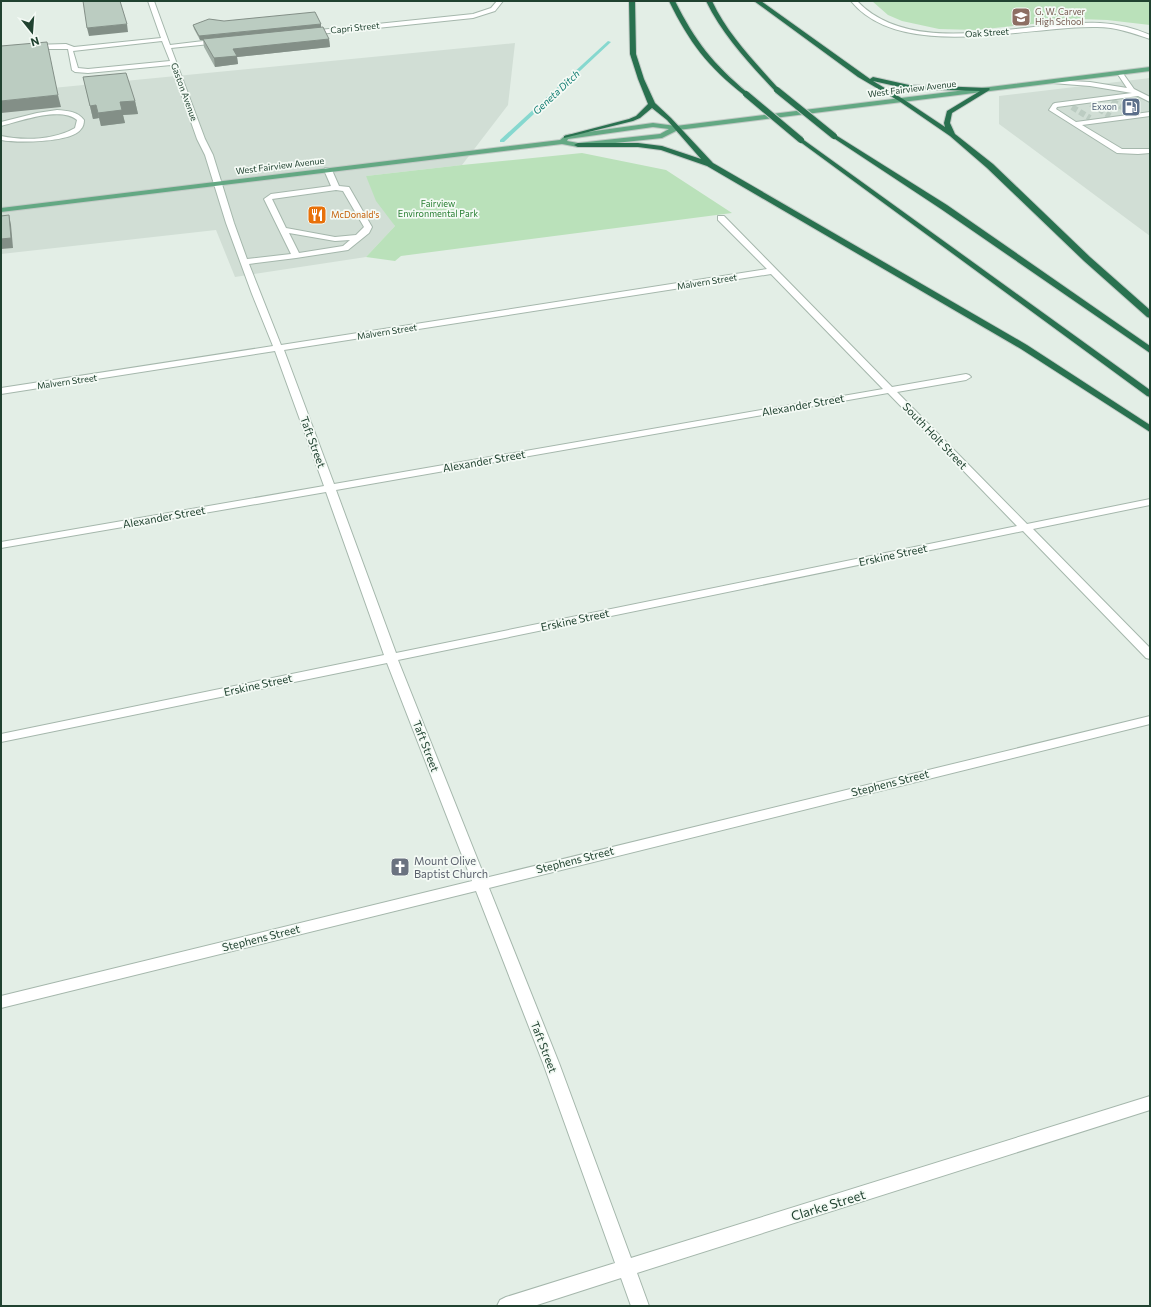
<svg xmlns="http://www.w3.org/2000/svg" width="1151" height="1307" viewBox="0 0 1151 1307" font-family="Commissioner,sans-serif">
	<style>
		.built { fill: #d1ded5 }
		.green { fill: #bae1ba }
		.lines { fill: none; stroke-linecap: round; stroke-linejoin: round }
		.stream { fill: #86d8cf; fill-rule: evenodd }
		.minor-tunnel { stroke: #bcccc2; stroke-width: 6; stroke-dasharray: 6 3; stroke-linecap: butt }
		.minor-casing { stroke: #a5b7ac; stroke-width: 2 }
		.major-casing { stroke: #c1cac5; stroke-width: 2 }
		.highway-casing { stroke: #c1cac5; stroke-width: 2 }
		.minor { fill: #fff; fill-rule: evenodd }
		.major { fill: #63a883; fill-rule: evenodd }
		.highway { fill: #29714f; fill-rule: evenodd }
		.highway-bridge-casing { stroke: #c1cac5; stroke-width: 8; stroke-linecap: butt }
		.highway-bridge { stroke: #29714f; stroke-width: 6 }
		.wall { fill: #a1afa6 }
		.shaded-wall { fill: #838f87 }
		.building { fill: #bbccc1; stroke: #838f87 }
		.labels { text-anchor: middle; stroke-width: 3.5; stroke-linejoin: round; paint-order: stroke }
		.far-education-label { font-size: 9px; fill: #785e54; stroke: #f4faf5; text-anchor: start }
		.far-street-label { font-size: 9px; fill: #204230; stroke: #f4faf5 }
		.far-service-label { font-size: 9px; fill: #4e5e75; stroke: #f4faf5; text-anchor: end }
		.far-park-label { font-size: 9px; fill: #267d30; stroke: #f4faf5 }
		.far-food-label { font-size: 9px; fill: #c56008; stroke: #f4faf5; text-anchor: start }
		.far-water-label { font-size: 10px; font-style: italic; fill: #147e73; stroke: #f4faf5 }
		.street-label { font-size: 11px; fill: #204230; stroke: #f4faf5 }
		.worship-label { font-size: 11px; fill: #5b616d; stroke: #f4faf5; text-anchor: start }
		.near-street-label { font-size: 13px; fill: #204230; stroke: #f4faf5 }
	</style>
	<rect width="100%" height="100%" fill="#e3eee6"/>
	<path class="built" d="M515 43 508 105 462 165 366 176 395 226 366 257 235 277 216 230 1 254V93Z
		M1150 78V236L999 124V96Z"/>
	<path class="green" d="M872 1H1150V25L1107 20 1078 19 976 30 939 29 902 21 888 15Z
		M582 153 666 170 732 213 401 256 395 261 366 257 395 226 376 201 366 176 462 165Z"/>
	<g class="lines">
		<path class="stream" d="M608 41 611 42 504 142H500V140Z"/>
		<path class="minor-tunnel" d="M1112 101 1132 113
			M1091 104 1110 116
			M1072 107 1090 118"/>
		<g class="minor-casing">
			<path id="minor" d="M148 1H154L170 45 220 39 223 41 220 43 171 48 205 139 213 155 234 223 247 259 291 254 264 199 271 194 331 186 324 170 325 168H331L339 186 349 187 372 227 369 233 348 250 296 258 249 264 281 345 767 269 718 220V216H724L892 387 966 374 969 375 971 377 966 380 897 392 1027 524 1150 499V505L1033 529 1150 648V659L1146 658 1023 531 398 660 485 878 1150 716V724L489 888 559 1063 631 1258 1150 1096V1110L637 1273 649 1306H631L621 1278 534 1306H497L500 1300 506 1297 615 1263 543 1063 476 891 1 1008V996L472 881 387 663 1 742V734L384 655 326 492 1 548V542L324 486 275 351 1 394V388L273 346 252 294 226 223 205 155 197 139 171 65 88 73 75 72 72 70 68 49H32L29 47 32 45 66 44 74 47 161 38ZM162 41 170 61 88 69 78 68 73 51ZM336 190 343 191 364 227 356 235 335 237 286 228 272 199ZM289 233 335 241 350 240 343 246 299 253ZM771 274 883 389 334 484 284 350ZM888 393 1017 526 396 653 336 490Z
				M497 1H503L495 11 473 18 310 35 307 33 310 31 473 14 491 8Z
				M851 1H857C914 61 1028 19 1100 23 1118 24 1134 28 1150 35V39C1132 33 1116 27 1097 27 1028 25 902 63 851 1Z
				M1118 72H1122L1134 89 1150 97V102L1138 96 1057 107 1056 109 1076 122 1150 112V116L1082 125 1122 149H1150V153L1138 154 1117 153 1049 110 1053 104 1055 103 1132 93 1090 86 1052 83 1050 82V80L1090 82 1127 88 1117 73Z
				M57 110C68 111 77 111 84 120 84 123 83 127 81 129 72 143 16 143 1 140V136C24 141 54 140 75 128L77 120C61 106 20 121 1 126V122L37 113Z"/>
		</g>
		<g class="major-casing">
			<path id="major" d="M1150 67V71L678 130 662 138 578 147 562 144 1 212V208L560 140 566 135 653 123 676 126ZM653 127 669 129 660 134 578 143 567 141 568 139Z"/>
		</g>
		<g class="highway-casing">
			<path id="highway" d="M629 1H635L636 54 644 79 655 103 671 118 713 163 1027 345 1150 425V432L1021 349 707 166 661 150 638 147H578L574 145 578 143H638L662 146 701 159 667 120 652 108 640 118 633 121 564 138V136L629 119 636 116 648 104 638 79 630 54Z
				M669 1H675C695 41 713 64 748 93V95H744C708 67 689 42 669 1Z
				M706 1H712C728 35 754 61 779 89V91H775C749 63 723 36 706 1Z
				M754 1H761L870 79 873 77 909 85 989 88 990 89 988 91 952 113 950 123 955 134 993 164 1090 257 1150 310V318L1147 317 1084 261 987 168 950 136 899 101 858 77ZM873 81 909 89 980 91 947 111 944 123 945 127 903 99Z
				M834 134 947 205 1150 346V353L941 209 832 137 830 136Z
				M801 138 1150 390V397L1147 396 799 141 797 140Z"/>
		</g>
		<use href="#minor" class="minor"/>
		<use href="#major" class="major"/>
		<use href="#highway" class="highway"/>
		<g class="highway-bridge-casing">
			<path id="highway-bridge" d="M777 90 834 136
				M746 94 801 140"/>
		</g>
		<use href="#highway-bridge" class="highway-bridge"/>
	</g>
	<path class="wall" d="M224 21 321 24V27L329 39 330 47 237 57 238 64 215 67 204 47 203 40H200L194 29 193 25Z
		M83 77 135 101 138 114 123 115 125 123 101 126 99 118 93 119Z"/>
	<path class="shaded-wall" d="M127 24 128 32 89 36 87 28Z
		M321 24V28L203 39V40H200L199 36Z
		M329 39 330 47 237 57 238 64 215 67 214 58 233 49Z
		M58 95 61 107 1 113V101Z
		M135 101 138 114 123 115 125 123 101 126 98 113 120 102Z
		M96 105 99 118 93 119 90 106Z
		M9 215 11 225 13 248 1 249V239Z"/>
	<path class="building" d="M83 1H120L127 24 87 28Z
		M315 12 321 24 199 36 193 25 209 19 224 21Z
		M323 27 329 39 233 49 237 56 214 58 203 39Z
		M47 42 58 95 1 101V46Z
		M126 73 135 101 120 102 122 110 98 113 96 105 90 106 83 77Z
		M9 215 11 238 1 239V216Z"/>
	<defs>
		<g id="school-square" transform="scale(1)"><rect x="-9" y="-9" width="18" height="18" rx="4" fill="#8d6e63" stroke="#f4faf5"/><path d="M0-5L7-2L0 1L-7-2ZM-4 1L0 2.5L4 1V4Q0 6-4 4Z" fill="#fff"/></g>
		<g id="fuel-square" transform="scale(1)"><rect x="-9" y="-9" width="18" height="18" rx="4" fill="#5c6f8a" stroke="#f4faf5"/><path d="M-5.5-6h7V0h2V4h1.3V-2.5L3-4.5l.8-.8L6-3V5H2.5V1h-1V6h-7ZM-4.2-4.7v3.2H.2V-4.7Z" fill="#fff"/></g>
		<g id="restaurant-square" transform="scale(1)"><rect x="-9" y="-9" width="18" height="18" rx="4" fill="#e8710a" stroke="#f4faf5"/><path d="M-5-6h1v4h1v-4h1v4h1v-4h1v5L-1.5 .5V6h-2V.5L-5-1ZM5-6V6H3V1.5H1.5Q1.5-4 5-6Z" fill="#fff"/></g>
		<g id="church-square" transform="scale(1)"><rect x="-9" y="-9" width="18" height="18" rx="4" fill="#6b7280" stroke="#f4faf5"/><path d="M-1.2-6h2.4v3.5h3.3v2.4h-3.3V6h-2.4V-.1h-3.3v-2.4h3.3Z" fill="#fff"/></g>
	</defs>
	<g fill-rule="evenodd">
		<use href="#school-square" x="1021" y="17"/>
		<use href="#fuel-square" x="1131" y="107"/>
		<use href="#restaurant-square" x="317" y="215"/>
		<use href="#church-square" x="400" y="867"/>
	</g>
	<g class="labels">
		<g class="far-education-label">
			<text x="1035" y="15">G. W. Carver<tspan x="1035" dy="10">High School</tspan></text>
		</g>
		<g class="far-street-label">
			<text transform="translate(355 28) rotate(-6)" y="3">Capri Street</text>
			<text transform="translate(987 33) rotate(-4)" y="3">Oak Street</text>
			<text transform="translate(912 89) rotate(-7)" y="3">West Fairview Avenue</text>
			<text transform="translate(184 92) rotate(70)" y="3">Gaston Avenue</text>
			<text transform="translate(280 166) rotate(-7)" y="3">West Fairview Avenue</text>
			<text transform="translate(707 282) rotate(-9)" y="3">Malvern Street</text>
			<text transform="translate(387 332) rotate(-9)" y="3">Malvern Street</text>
			<text transform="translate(67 382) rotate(-8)" y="3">Malvern Street</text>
		</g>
		<g class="far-service-label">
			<text x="1117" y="110">Exxon</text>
		</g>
		<g class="far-park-label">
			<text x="438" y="207">Fairview<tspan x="438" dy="10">Environmental Park</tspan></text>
		</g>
		<g class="far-food-label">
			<text x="331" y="218">McDonald's</text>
		</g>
		<g class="far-water-label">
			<text transform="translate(556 92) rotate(-43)" y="4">Geneta Ditch</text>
		</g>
		<g class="street-label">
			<text transform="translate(803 405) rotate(-10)" y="4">Alexander Street</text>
			<text transform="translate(935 436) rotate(46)" y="4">South Holt Street</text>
			<text transform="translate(313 442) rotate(70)" y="4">Taft Street</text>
			<text transform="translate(484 461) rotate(-10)" y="4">Alexander Street</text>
			<text transform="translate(164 517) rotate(-10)" y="4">Alexander Street</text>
			<text transform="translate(893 555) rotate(-12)" y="4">Erskine Street</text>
			<text transform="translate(575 620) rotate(-12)" y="4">Erskine Street</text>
			<text transform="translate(258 685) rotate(-12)" y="4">Erskine Street</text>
			<text transform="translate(426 746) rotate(69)" y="4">Taft Street</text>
			<text transform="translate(890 783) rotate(-14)" y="4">Stephens Street</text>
			<text transform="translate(575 860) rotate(-14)" y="4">Stephens Street</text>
			<text transform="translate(261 938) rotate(-14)" y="4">Stephens Street</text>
			<text transform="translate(544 1047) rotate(69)" y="4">Taft Street</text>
		</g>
		<g class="worship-label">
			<text x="414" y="865">Mount Olive<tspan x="414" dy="13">Baptist Church</tspan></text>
		</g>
		<g class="near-street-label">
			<text transform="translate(828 1205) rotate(-17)" y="5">Clarke Street</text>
		</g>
	</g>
	<rect width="1151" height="1307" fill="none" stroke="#204230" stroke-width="4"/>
	<g transform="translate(32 32) rotate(163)" stroke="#f4faf5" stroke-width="3" paint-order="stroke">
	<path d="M0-3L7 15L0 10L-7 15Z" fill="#204230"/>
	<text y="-6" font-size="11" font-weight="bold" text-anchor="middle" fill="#204230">N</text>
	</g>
</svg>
